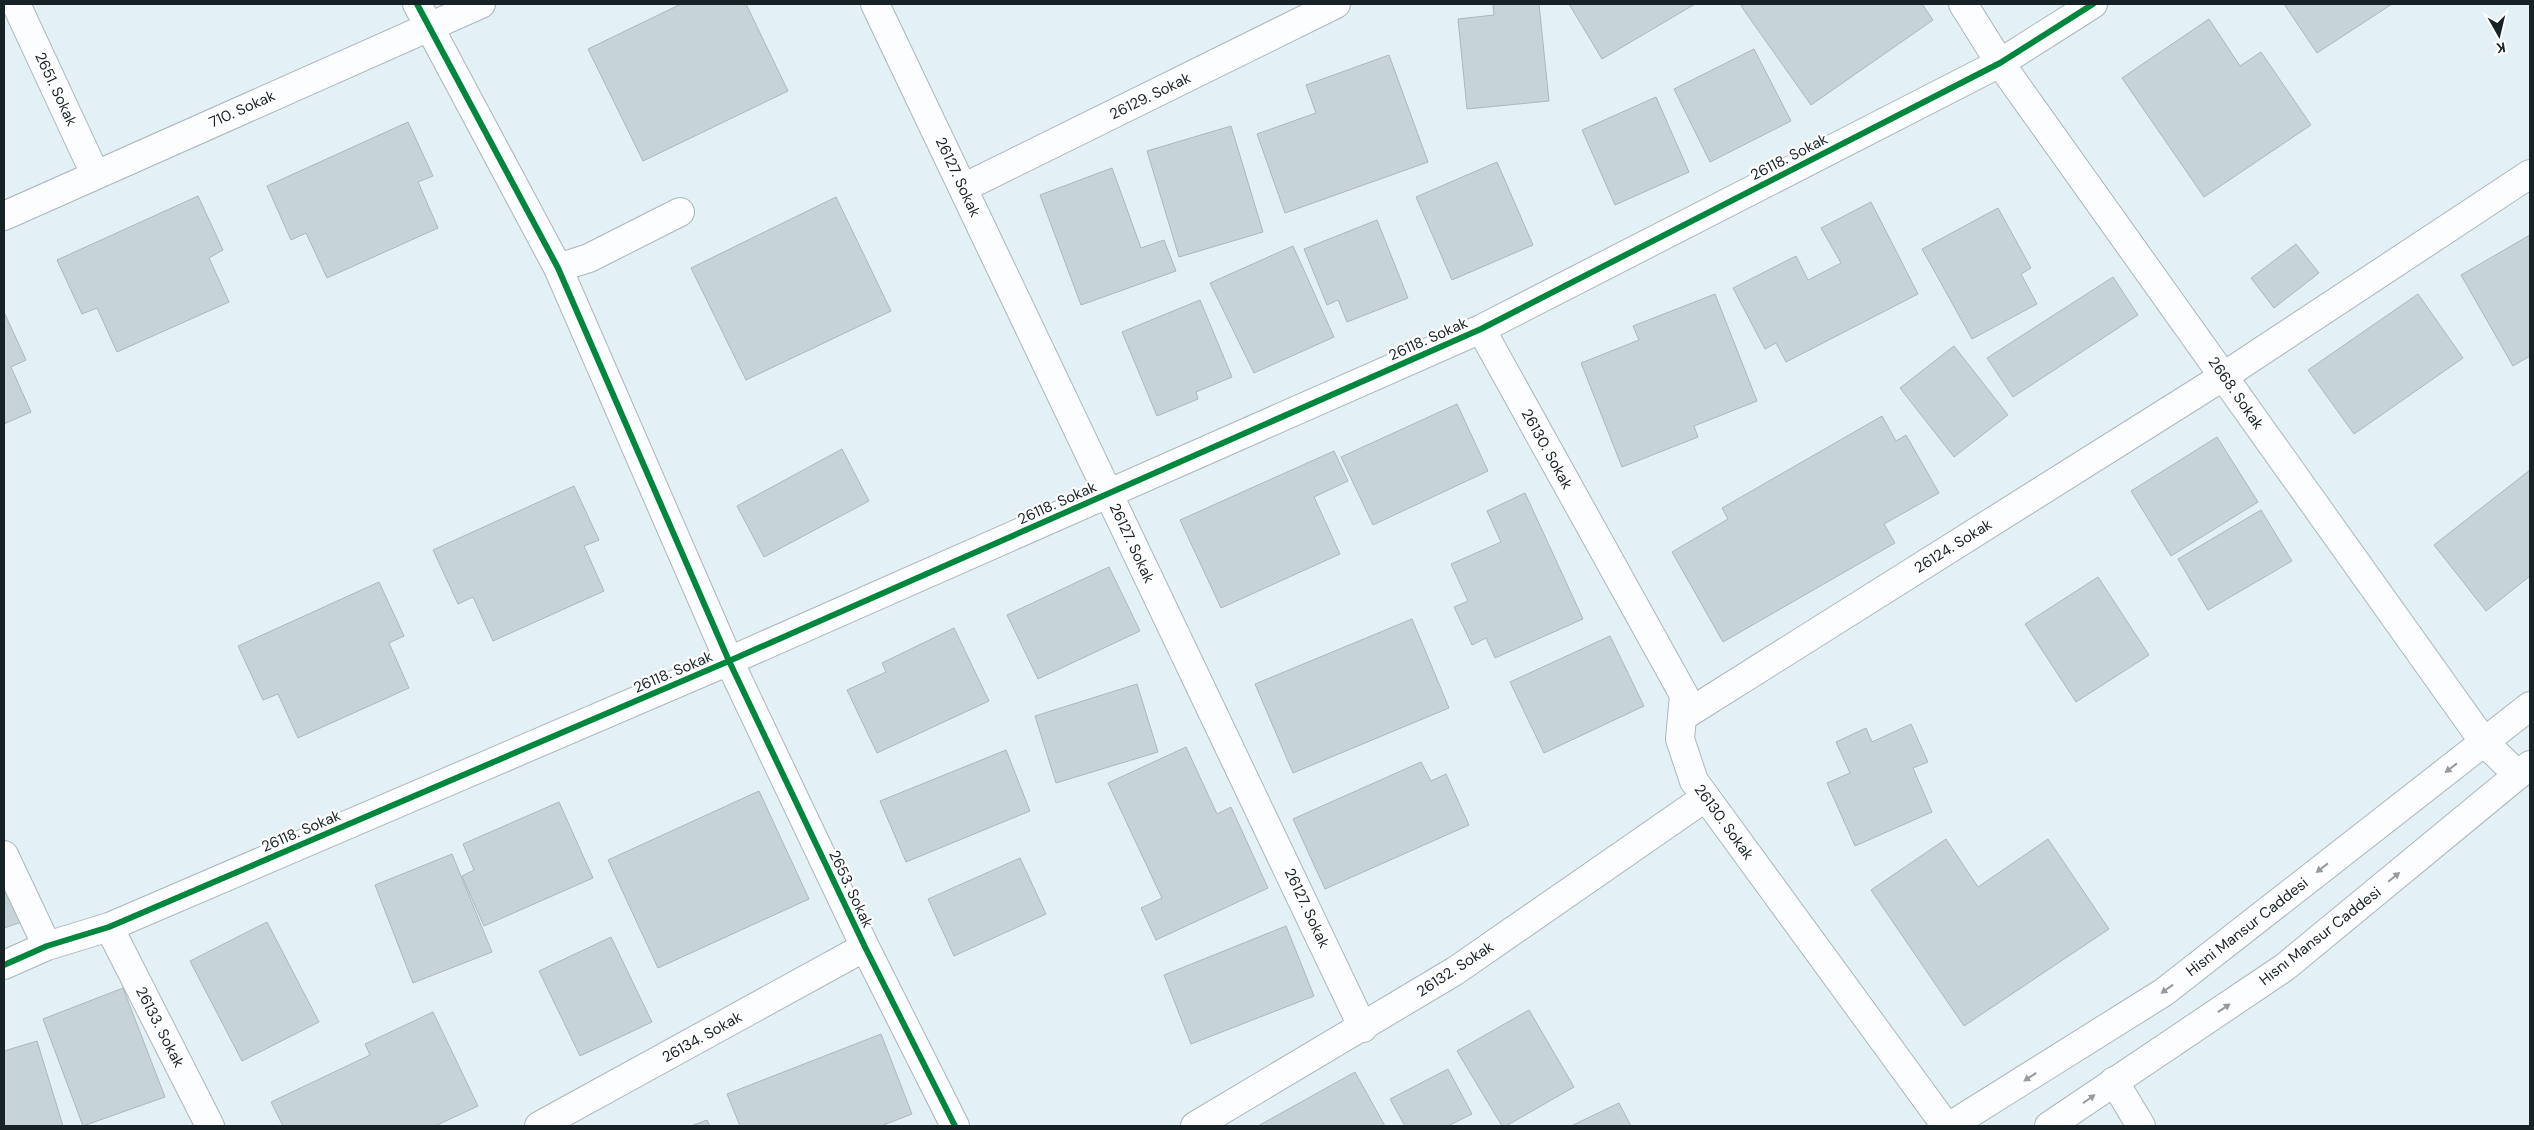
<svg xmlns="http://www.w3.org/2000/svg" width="2534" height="1130" viewBox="0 0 2534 1130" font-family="'DM Sans',sans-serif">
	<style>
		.building { fill: #c6d4da; stroke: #abb7bc }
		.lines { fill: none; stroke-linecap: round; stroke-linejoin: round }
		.minor-casing { stroke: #abb7bc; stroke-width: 30 }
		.major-casing { stroke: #abb7bc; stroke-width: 30 }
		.minor { stroke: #fbfdfe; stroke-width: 28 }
		.major { stroke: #fbfdfe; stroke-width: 28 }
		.cycleway-casing { stroke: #fff; stroke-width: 9 }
		.cycleway { stroke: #00873e; stroke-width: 6 }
		.oneway { fill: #949a9d }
		.labels { text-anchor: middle; stroke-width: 4.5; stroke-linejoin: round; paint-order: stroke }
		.street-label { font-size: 15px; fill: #162226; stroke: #fff }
	</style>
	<rect width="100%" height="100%" fill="#e3f0f6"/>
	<path class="building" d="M681 4H746L788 91 643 161 588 49Z
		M1493 4H1539L1549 101 1467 109 1458 19 1494 15Z
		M1569 4H1695L1602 59Z
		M1745 4H1922L1933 20 1811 105 1741 6Z
		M2284 4H2392L2317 53Z
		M2209 19 2240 66 2261 52 2311 125 2204 197 2122 78Z
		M1754 49 1791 121 1710 162 1674 89Z
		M1389 55 1428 162 1285 213 1257 134 1316 113 1306 85Z
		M1656 97 1689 172 1615 205 1582 130Z
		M408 122 433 176 418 182 438 228 327 278 306 233 291 240 267 186Z
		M1231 126 1263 232 1179 257 1147 151Z
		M1497 162 1533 245 1452 280 1416 197Z
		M1112 168 1141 248 1164 240 1176 271 1081 305 1040 195Z
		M198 196 223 250 209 258 229 302 117 352 97 308 82 314 57 260Z
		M836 197 891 311 746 380 691 268Z
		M1871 202 1918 294 1786 362 1776 343 1765 349 1733 288 1796 256 1808 280 1841 263 1821 228Z
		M1998 208 2031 268 2021 274 2037 304 1972 339 1922 249Z
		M1377 220 1408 298 1347 322 1338 300 1327 305 1304 249Z
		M2530 235V356L2513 366 2461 275Z
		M2296 244 2319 273 2274 308 2251 278Z
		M1293 246 1334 337 1254 373 1210 283Z
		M2113 277 2138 315 2013 397 1987 358Z
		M1715 294 1757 401 1694 426 1698 437 1622 467 1581 363 1639 340 1633 326Z
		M2418 294 2463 358 2354 434 2308 370Z
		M1200 300 1232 377 1196 392 1198 399 1157 416 1122 332Z
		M4 312 26 360 11 367 31 412 4 424Z
		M1954 346 2008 415 1954 457 1900 388Z
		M1457 404 1488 471 1373 525 1341 457Z
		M1882 416 1896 441 1906 435 1939 493 1884 524 1895 543 1723 642 1672 552 1728 519 1722 508Z
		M2217 437 2258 502 2171 556 2131 491Z
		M842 449 869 501 764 557 737 506Z
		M1334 451 1348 481 1314 497 1340 554 1221 608 1180 520Z
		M2530 470V576L2486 611 2434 545Z
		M574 486 599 540 584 546 604 591 493 641 473 597 458 604 433 550Z
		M1525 493 1583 619 1495 658 1486 638 1472 645 1454 607 1468 601 1451 564 1501 542 1487 511Z
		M2261 510 2292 561 2208 610 2178 559Z
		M1109 567 1140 631 1038 679 1007 615Z
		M2098 577 2149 655 2076 702 2025 624Z
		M379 582 404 636 389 643 409 688 298 738 278 694 263 700 238 646Z
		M1412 619 1449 708 1293 773 1255 684Z
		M954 628 989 701 877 753 847 690 886 672 882 663Z
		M1610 636 1644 706 1544 753 1510 682Z
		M1137 684 1158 752 1056 783 1035 716Z
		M1911 724 1928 762 1913 768 1932 812 1855 846 1827 783 1850 773 1836 742 1866 728 1872 742Z
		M1186 747 1217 814 1231 807 1268 888 1156 940 1141 908 1162 898 1108 783Z
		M1006 750 1030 811 906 862 880 801Z
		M1421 762 1431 781 1446 774 1469 825 1325 889 1293 819Z
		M759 791 809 899 658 968 608 860Z
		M559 802 593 878 484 926 462 876 474 870 463 844Z
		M1946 839 1978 887 2048 839 2109 929 1964 1026 1871 890Z
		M452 854 492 952 413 983 375 885Z
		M1020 858 1046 914 954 956 928 899Z
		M4 884 22 922 4 928Z
		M267 922 319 1022 242 1061 190 961Z
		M1286 926 1314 996 1191 1044 1164 975Z
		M611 937 652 1022 580 1056 539 971Z
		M123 988 165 1097 83 1126 43 1019Z
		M1529 1010 1574 1087 1506 1126H1502L1457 1051Z
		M433 1012 478 1106 435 1126H283L271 1102 370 1055 365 1044Z
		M881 1034 912 1114 881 1126H740L727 1094Z
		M37 1041 63 1126H4V1051Z
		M1448 1069 1472 1114 1448 1126H1405L1390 1099Z
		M1355 1072 1385 1126H1258Z
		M1619 1103 1631 1126H1571Z
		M707 1120 710 1126H691Z"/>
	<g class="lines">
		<g class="minor-casing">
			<path id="minor" d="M16 4 95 174
				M417 4 558 268 729 661 865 947 955 1126
				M875 4 1363 1028
				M1963 4 2000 63 2484 742 2518 775
				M963 188 1336 4
				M4 216 481 4
				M558 268 589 258 680 212
				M1481 329 1684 695 1680 739 1694 781 1946 1126
				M1682 717 2224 376 2530 174
				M4 855 47 946
				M109 927 210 1126
				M4 965 47 946 109 927 729 661 1481 329 2000 63 2093 4
				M2114 1081 2141 1126
				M539 1126 865 947
				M1195 1126 1455 971 1706 797"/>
		</g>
		<g class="major-casing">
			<path id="major" d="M1950 1126 2164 992 2530 706
				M2049 1126 2285 967 2530 765"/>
		</g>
		<use href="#minor" class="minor"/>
		<use href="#major" class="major"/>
		<g class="cycleway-casing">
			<path id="cycleway" d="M417 4 558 268 729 661 865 947 955 1126
				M4 965 47 946 109 927 729 661 1481 329 2000 63 2093 4"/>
		</g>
		<use href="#cycleway" class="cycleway"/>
	</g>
	<defs><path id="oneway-solid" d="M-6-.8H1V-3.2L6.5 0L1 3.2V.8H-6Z" transform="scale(1.25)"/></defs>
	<g class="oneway">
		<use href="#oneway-solid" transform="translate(2451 768) rotate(142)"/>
		<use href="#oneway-solid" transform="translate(2322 868) rotate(142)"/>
		<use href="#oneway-solid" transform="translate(2394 877) rotate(-39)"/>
		<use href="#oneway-solid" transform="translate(2167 989) rotate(144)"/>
		<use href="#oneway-solid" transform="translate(2224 1008) rotate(-34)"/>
		<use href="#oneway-solid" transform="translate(2030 1077) rotate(147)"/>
		<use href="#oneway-solid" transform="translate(2089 1099) rotate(-35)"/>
	</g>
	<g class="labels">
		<g class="street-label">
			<text transform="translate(56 89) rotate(65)" y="5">2651. Sokak</text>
			<text transform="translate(1150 96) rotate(-26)" y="5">26129. Sokak</text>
			<text transform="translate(242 109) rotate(-24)" y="5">710. Sokak</text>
			<text transform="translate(1789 157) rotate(-27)" y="5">26118. Sokak</text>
			<text transform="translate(958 177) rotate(65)" y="5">26127. Sokak</text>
			<text transform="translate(1428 339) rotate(-24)" y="5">26118. Sokak</text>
			<text transform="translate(2236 393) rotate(55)" y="5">2668. Sokak</text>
			<text transform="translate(1547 449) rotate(61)" y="5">26130. Sokak</text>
			<text transform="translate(1057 503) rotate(-24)" y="5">26118. Sokak</text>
			<text transform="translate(1132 543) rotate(65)" y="5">26127. Sokak</text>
			<text transform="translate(1953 546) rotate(-32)" y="5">26124. Sokak</text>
			<text transform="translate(673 672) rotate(-23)" y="5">26118. Sokak</text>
			<text transform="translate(1724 822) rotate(54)" y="5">26130. Sokak</text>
			<text transform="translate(301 831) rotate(-23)" y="5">26118. Sokak</text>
			<text transform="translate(851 889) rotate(65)" y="5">2653. Sokak</text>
			<text transform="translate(1307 908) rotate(65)" y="5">26127. Sokak</text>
			<text transform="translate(2247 927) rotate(-38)" y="5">Hisni Mansur Caddesi</text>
			<text transform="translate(2320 936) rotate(-38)" y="5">Hısnı Mansur Caddesi</text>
			<text transform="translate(1455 969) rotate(-33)" y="5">26132. Sokak</text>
			<text transform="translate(160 1027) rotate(63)" y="5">26133. Sokak</text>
			<text transform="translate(702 1037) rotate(-29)" y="5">26134. Sokak</text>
		</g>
	</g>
	<rect width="2534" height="1130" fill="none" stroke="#162226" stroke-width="10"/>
	<g transform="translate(2499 35) rotate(172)" stroke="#ffffff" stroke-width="4" paint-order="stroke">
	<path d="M0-4L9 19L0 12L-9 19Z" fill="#162226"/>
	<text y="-8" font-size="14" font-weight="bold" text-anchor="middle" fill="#162226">K</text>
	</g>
</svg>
